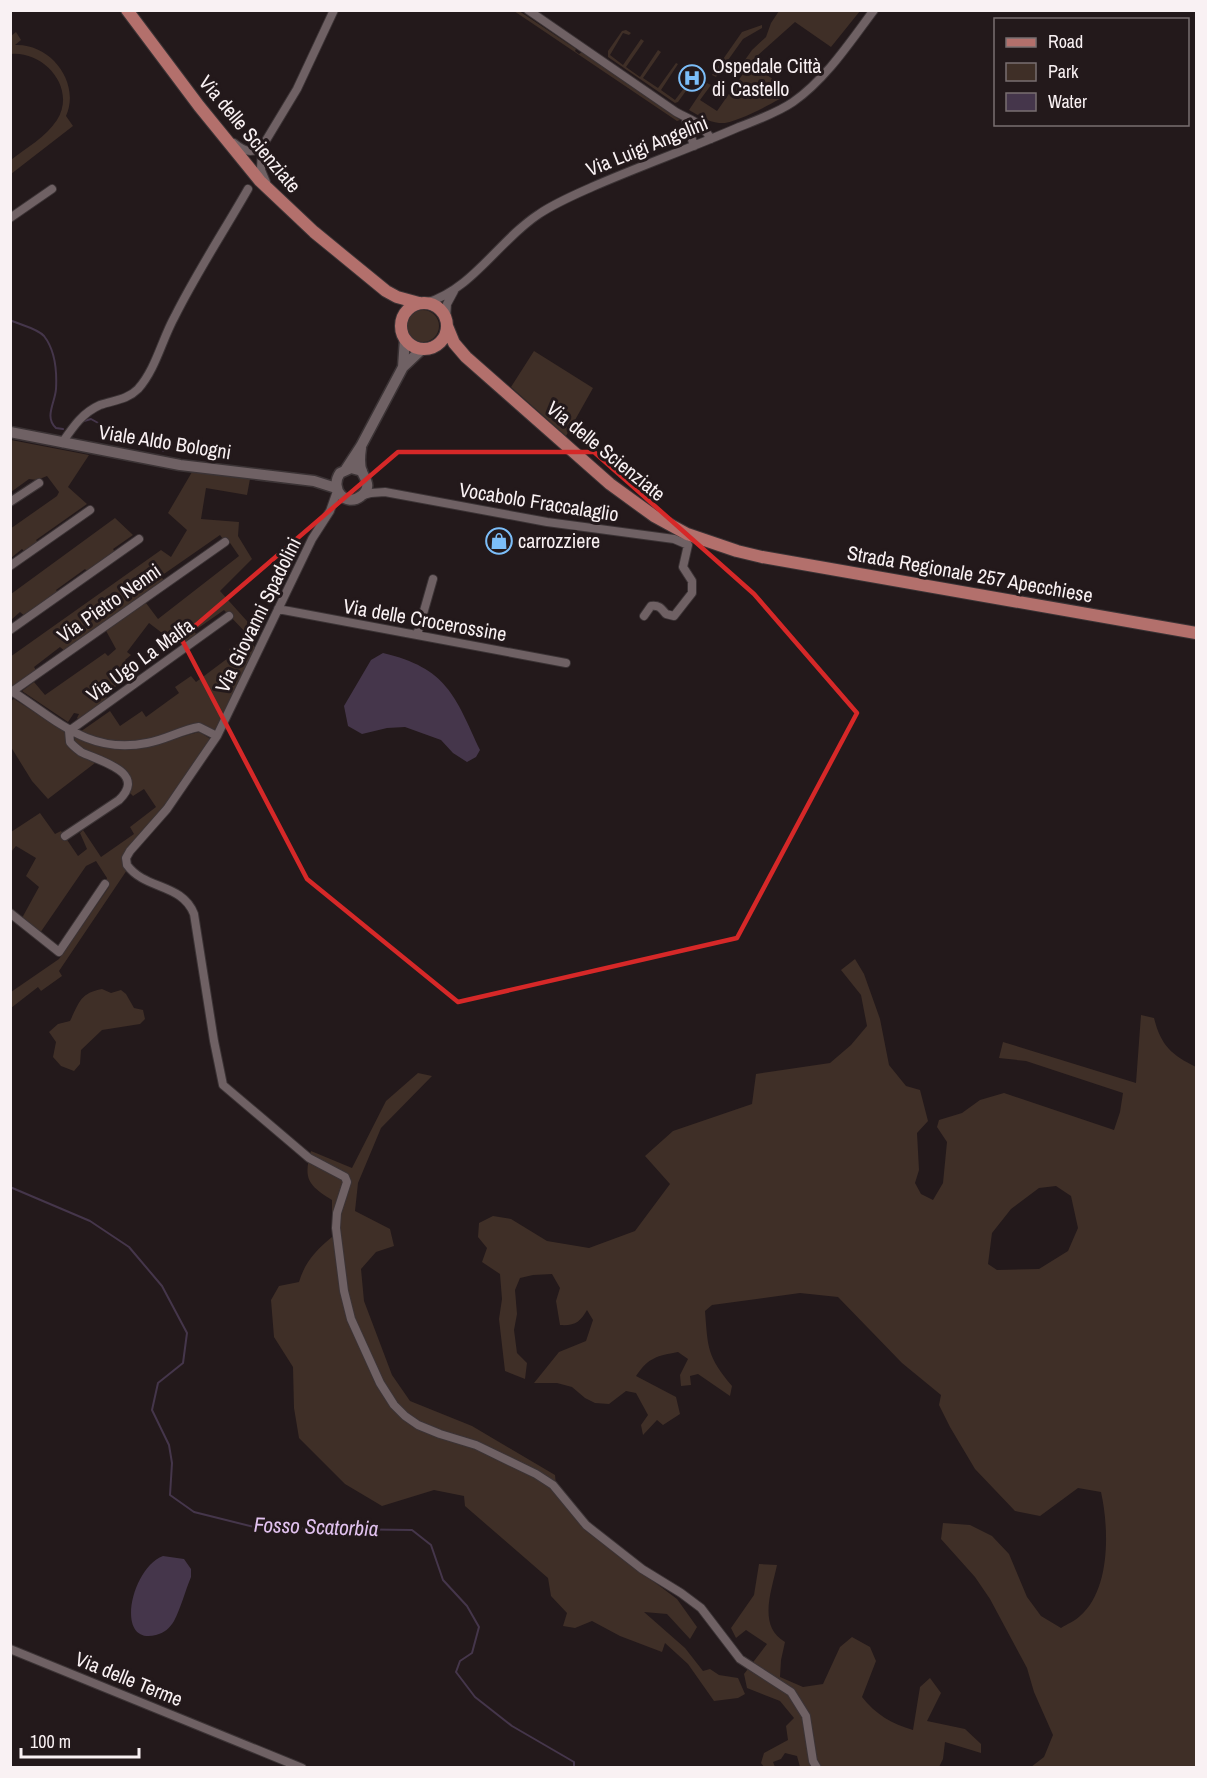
<svg xmlns="http://www.w3.org/2000/svg" width="1207" height="1778" viewBox="0 0 1207 1778" font-family="'Archivo Narrow',sans-serif">
	<style>
		.green { fill: #3f2f27; fill-rule: evenodd }
		.water { fill: #45364b }
		.lines { fill: none; stroke-linecap: round; stroke-linejoin: round }
		.stream { stroke: #45364b; stroke-width: 2 }
		.street-casing { stroke: #3b3335; stroke-width: 10 }
		.secondary-casing { stroke: #3b3335; stroke-width: 13 }
		.primary-casing { stroke: #3b3335; stroke-width: 14 }
		.street { stroke: #6f6164; stroke-width: 8 }
		.secondary { stroke: #6f6164; stroke-width: 10 }
		.primary { stroke: #b3706c; stroke-width: 12 }
		.marked { fill: none; stroke: #d62828; stroke-width: 4.5; stroke-linejoin: round }
		.labels { text-anchor: middle; stroke-width: 6; stroke-linejoin: round; paint-order: stroke }
		.poi-label { font-size: 20px; fill: #f9f1f3; stroke: #23191b; text-anchor: start }
		.street-label { font-size: 20px; fill: #f9f1f3; stroke: #23191b }
		.water-label { font-size: 21px; font-style: italic; fill: #e2c2ef; stroke: #23191b }
	</style>
	<rect width="100%" height="100%" fill="#23191b"/>
	<path class="green" d="M514 11H519L576 49 575 51 579 54 582 52 680 120 677 121Z
		M779 11H860L831 47 795 22 749 63 792 92C778 100 735 125 719 123 708 122 698 115 689 110L707 83 711 85 700 100 717 111 745 71 740 67 752 50 766 37 771 23Z
		M762 25V28L743 39 716 77 712 75 742 32Z
		M626 30 631 33 629 35 623 33 610 55 623 65 641 39 644 41 626 67 640 77 658 50 661 52 643 78 658 88 676 63 678 64 661 90 675 100 691 79 688 75 689 73 693 74V81L678 102 675 103 608 57V51L622 31Z
		M16 32 21 40 15 45C50 43 81 82 66 116L73 126 11 174V160C26 148 46 137 57 120 77 88 44 51 11 54V36Z
		M407 326a16 16 0 1 1 32 0a16 16 0 1 1-32 0Z
		M534 351 593 388 566 436 511 387Z
		M11 440 89 455 68 487 87 504 36 540 40 545 27 554 22 549 11 558 10 529 57 496 59 492 47 476 37 480 29 479 11 492Z
		M192 472 250 479 247 495 206 488 201 519 239 522 238 536 252 559 220 591 255 630 251 638 224 610 194 631 199 638 185 648 179 642 170 649 165 642 166 636 149 623 127 652 131 655 125 660 135 673 105 694 109 702 81 722 77 718 79 714 74 713 68 722 22 691 34 682 45 695 105 653 108 656 116 649 104 627 67 653 60 647 34 667 38 673 16 689 11 685 10 657 161 550 171 557 187 530 168 513ZM220 535 225 542 228 540 239 556 158 619 143 599 165 583 161 576Z
		M115 518 133 535 113 549 117 555 90 574 85 569 56 590 60 595 27 618 20 612 11 620V594Z
		M247 638 257 650 215 731 200 724C159 737 122 753 80 732L110 711 120 726 142 711 146 717 179 693 175 687 191 676 196 682 232 655 229 649Z
		M14 699 66 732C69 750 79 755 95 763L48 799 32 781 11 747V701Z
		M199 732 209 738 210 744 169 804 123 857V864L127 870 59 971 62 976 41 991 38 987 11 1008V992L59 959 109 887 105 884 107 878 96 861 86 866 40 933 22 918 39 887 26 876 36 858 16 846 11 852V832L40 813 55 834 61 831 78 856 87 849 80 833 83 830 101 857 134 834 130 827 156 807 144 789 133 796 129 792C136 767 98 757 80 747L75 743V737C127 760 149 745 199 732Z
		M855 959 864 974 880 1019 889 1065 906 1086 920 1090 928 1121 917 1133 919 1170 915 1183 921 1194 933 1200 943 1183 947 1142 937 1127 939 1120 962 1113 980 1100 1004 1093 1114 1130 1120 1112 1123 1093 1026 1061 999 1058 1003 1042 1136 1083 1141 1015 1154 1018C1161 1046 1172 1055 1196 1067V1767H1031L1044 1757 1053 1735 1034 1692 1027 1668 990 1599 975 1577 941 1539 943 1523 970 1525 992 1536 1009 1554 1027 1597 1041 1616 1061 1628C1067 1624 1075 1621 1080 1616 1111 1589 1109 1528 1101 1492L1078 1488 1040 1516 1015 1511 975 1469 950 1427 939 1405 941 1395 902 1363 838 1297 800 1293 712 1305 705 1311C708 1349 707 1356 732 1386L730 1396 698 1374 690 1376 691 1385 681 1386 680 1375 688 1359 678 1352C657 1356 649 1357 636 1376L676 1397 680 1414 663 1425 657 1420 643 1435 641 1425 648 1415 636 1393 626 1391 609 1404 595 1403 585 1398 572 1387 557 1383H534L559 1352 586 1341 593 1320 587 1310C580 1322 575 1326 560 1325L556 1301 560 1288 552 1274 533 1275 520 1278 515 1290 517 1314 514 1330 517 1353 527 1363 525 1379 505 1371 499 1319 502 1299 500 1274 482 1262 487 1248 478 1237 479 1223 493 1216 511 1219 547 1241 589 1248 635 1231 670 1184 645 1156 673 1131 752 1104 756 1074 830 1063 851 1045 867 1026 861 995 841 970ZM1056 1186 1071 1196 1078 1228 1068 1251 1039 1269 997 1270 988 1264 992 1233 1011 1209 1039 1188Z
		M102 989 111 993 121 990 126 994 134 1008 143 1010 145 1019 140 1024 102 1030 81 1050 80 1064 74 1071 61 1066 53 1057 56 1042 49 1032 58 1024 70 1021C79 1003 80 993 102 989Z
		M418 1073 432 1076 381 1128 358 1183 355 1211 390 1229 394 1246 376 1252 361 1269 364 1301 392 1375 410 1401 472 1426 555 1475 557 1496 586 1531 677 1599 697 1627 690 1639 667 1614 644 1612 685 1648 703 1671 710 1669 719 1675 738 1678 745 1694 738 1698 714 1701 688 1664 665 1643 662 1652 620 1636 592 1621 575 1628 563 1626 567 1613 551 1596 548 1578 465 1506 464 1496 434 1490 382 1506 345 1484 299 1438 294 1408 293 1367 274 1337 271 1300 279 1286 299 1282C305 1262 316 1250 332 1237V1200C308 1185 303 1179 311 1151L352 1168 386 1101Z
		M759 1564 777 1565C772 1590 757 1626 785 1642L781 1660 780 1677 803 1687 823 1684 840 1647 852 1637 870 1647 876 1661 862 1697C875 1714 892 1724 913 1730L920 1687 930 1678 941 1693 927 1721 965 1729 981 1744V1753L945 1742 943 1759 939 1767H800L797 1756 785 1753 781 1759 773 1762 775 1767H764L761 1763 764 1753 788 1740 786 1726 794 1718 780 1701 747 1688 744 1674 767 1644 746 1630 736 1638 731 1628 754 1595Z"/>
	<path class="water" d="M383 653C447 668 455 696 480 750L476 757 467 762 453 753 441 740 405 727 387 728 362 734 348 726 344 706 371 660Z
		M163 1556 184 1559 191 1569V1577C185 1591 181 1608 174 1621 170 1628 164 1633 156 1635 114 1646 131 1568 163 1556Z"/>
	<g class="lines">
		<path class="stream" d="M10 320C20 325 37 328 44 336 55 350 57 371 56 389 55 403 44 417 56 428L63 429
			M84 421 91 419 109 429
			M121 434 150 444 164 451
			M10 1187 90 1221 129 1247 162 1286 187 1333 183 1363 158 1383 152 1410 169 1445 172 1463 170 1495 194 1512 258 1528 412 1530 431 1545 443 1580 467 1606 479 1627 472 1653 460 1661 456 1672 475 1697 512 1726 574 1762V1768"/>
		<g class="street-casing">
			<path id="street" d="M528 10 676 112C694 122 700 121 711 139
				M685 117 694 146
				M234 143C244 151 251 154 262 147
				M266 182 261 170 262 147 297 89 334 10
				M10 218 52 189
				M426 303C473 289 499 240 539 214 555 203 574 195 592 187 640 166 691 148 739 127 757 120 777 113 793 102 826 79 850 42 874 10
				M446 319 447 304 454 291
				M62 443C73 427 82 413 100 405 114 400 127 400 138 389 156 369 162 339 175 316 197 272 224 231 248 189
				M337 491 330 511 312 539 217 736 167 809 130 851 126 858 127 865C145 890 182 883 194 914L214 1041 223 1085 309 1158 345 1177 347 1182 337 1213 336 1228 344 1291 351 1319 380 1383 394 1405 405 1416 418 1425 440 1434 476 1445 536 1474 553 1485 586 1525 642 1569 681 1593 701 1608 740 1659 791 1692 806 1716 813 1761 817 1768
				M364 495 371 493 385 492 547 522 674 539 688 545 683 567 692 581V593L674 616 666 614C661 608 659 605 651 606L644 616
				M10 502 39 483
				M10 566 90 510
				M278 609 566 663
				M10 630 139 539
				M417 635 433 579
				M10 690C56 719 88 755 147 743 165 740 181 730 199 727L217 736
				M10 693 225 542
				M69 731 229 616
				M65 836 119 800C148 772 99 761 81 752 77 749 73 746 70 742L69 731
				M10 913 59 952 105 884
				M10 1649 302 1768"/>
		</g>
		<g class="secondary-casing">
			<path id="secondary" d="M403 367 405 338
				M10 432 180 465 314 481 336 488
				M361 448C360 455 359 465 362 472 366 480 372 488 361 496 346 508 329 489 340 473L351 468 362 471
				M346 469 361 446 403 367 422 349"/>
		</g>
		<g class="primary-casing">
			<path id="primary" d="M127 10 199 106 260 181 314 232 386 291 397 297 419 303
				M401 326a23 23 0 1 1 46 0a23 23 0 1 1-46 0Z
				M447 326 454 343 466 357 610 484 654 516 687 534 737 551 762 557 1196 633"/>
		</g>
		<use href="#street" class="street"/>
		<use href="#secondary" class="secondary"/>
		<use href="#primary" class="primary"/>
	</g>
	<path class="marked" d="M398 452H594L754 594 857 713 737 938 458 1002 307 879 181 638Z"/>
	<defs>
		<g id="hospital-ring" transform="scale(1.35)"><circle r="9.5" fill="#23191b" stroke="#7cbef9" stroke-width="1.5"/><path d="M-5-5h3v3.5h4V-5h3V5h-3V1.5h-4V5h-3Z" fill="#7cbef9"/></g>
		<g id="shop-ring" transform="scale(1.35)"><circle r="9.5" fill="#23191b" stroke="#7cbef9" stroke-width="1.5"/><path d="M-5-2.5h2.3a2.7 3.5 0 0 1 5.4 0H5L5.5 6h-11ZM-1.5-2.5h3a1.5 2.3 0 0 0-3 0Z" fill="#7cbef9"/></g>
	</defs>
	<g fill-rule="evenodd">
		<use href="#hospital-ring" x="692" y="78"/>
		<use href="#shop-ring" x="499" y="541"/>
	</g>
	<g class="labels">
		<g class="poi-label">
			<text x="712" y="73">Ospedale Città<tspan x="712" dy="23">di Castello</tspan></text>
			<text x="518" y="548">carrozziere</text>
		</g>
		<g class="street-label">
			<text transform="translate(250 134) rotate(50)" y="7">Via delle Scienziate</text>
			<text transform="translate(647 146) rotate(-22)" y="7">Via Luigi Angelini</text>
			<text transform="translate(165 442) rotate(9)" y="7">Viale Aldo Bologni</text>
			<text transform="translate(606 451) rotate(39)" y="7">Via delle Scienziate</text>
			<text transform="translate(539 502) rotate(9)" y="7">Vocabolo Fraccalaglio</text>
			<text transform="translate(970 574) rotate(10)" y="7">Strada Regionale 257 Apecchiese</text>
			<text transform="translate(109 603) rotate(-35)" y="7">Via Pietro Nenni</text>
			<text transform="translate(258 615) rotate(-64)" y="7">Via Giovanni Spadolini</text>
			<text transform="translate(425 620) rotate(10)" y="7">Via delle Crocerossine</text>
			<text transform="translate(140 660) rotate(-36)" y="7">Via Ugo La Malfa</text>
			<text transform="translate(129 1679) rotate(22)" y="7">Via delle Terme</text>
		</g>
		<g class="water-label">
			<text transform="translate(316 1527) rotate(2)" y="7">Fosso Scatorbia</text>
		</g>
	</g>
	<rect width="1207" height="1778" fill="none" stroke="#f9f1f3" stroke-width="24"/>
	<rect x="994" y="18" width="195" height="108" fill="#23191b" stroke="#796f71" stroke-width="1.5"/>
	<rect x="1006" y="38" width="30" height="9" fill="#b3706c" stroke="#796f71" stroke-width="1.5"/>
	<text x="1048" y="48" font-size="18" fill="#f9f1f3">Road</text>
	<rect x="1006" y="63" width="30" height="18" fill="#3f2f27" stroke="#796f71" stroke-width="1.5"/>
	<text x="1048" y="78" font-size="18" fill="#f9f1f3">Park</text>
	<rect x="1006" y="93" width="30" height="18" fill="#45364b" stroke="#796f71" stroke-width="1.5"/>
	<text x="1048" y="108" font-size="18" fill="#f9f1f3">Water</text>
	<path d="M21 1748v9h118v-9" fill="none" stroke="#f9f1f3" stroke-width="3"/>
	<text x="30" y="1748" font-size="18" fill="#f9f1f3" stroke="#23191b" stroke-width="4.5" paint-order="stroke">100 m</text>
</svg>
